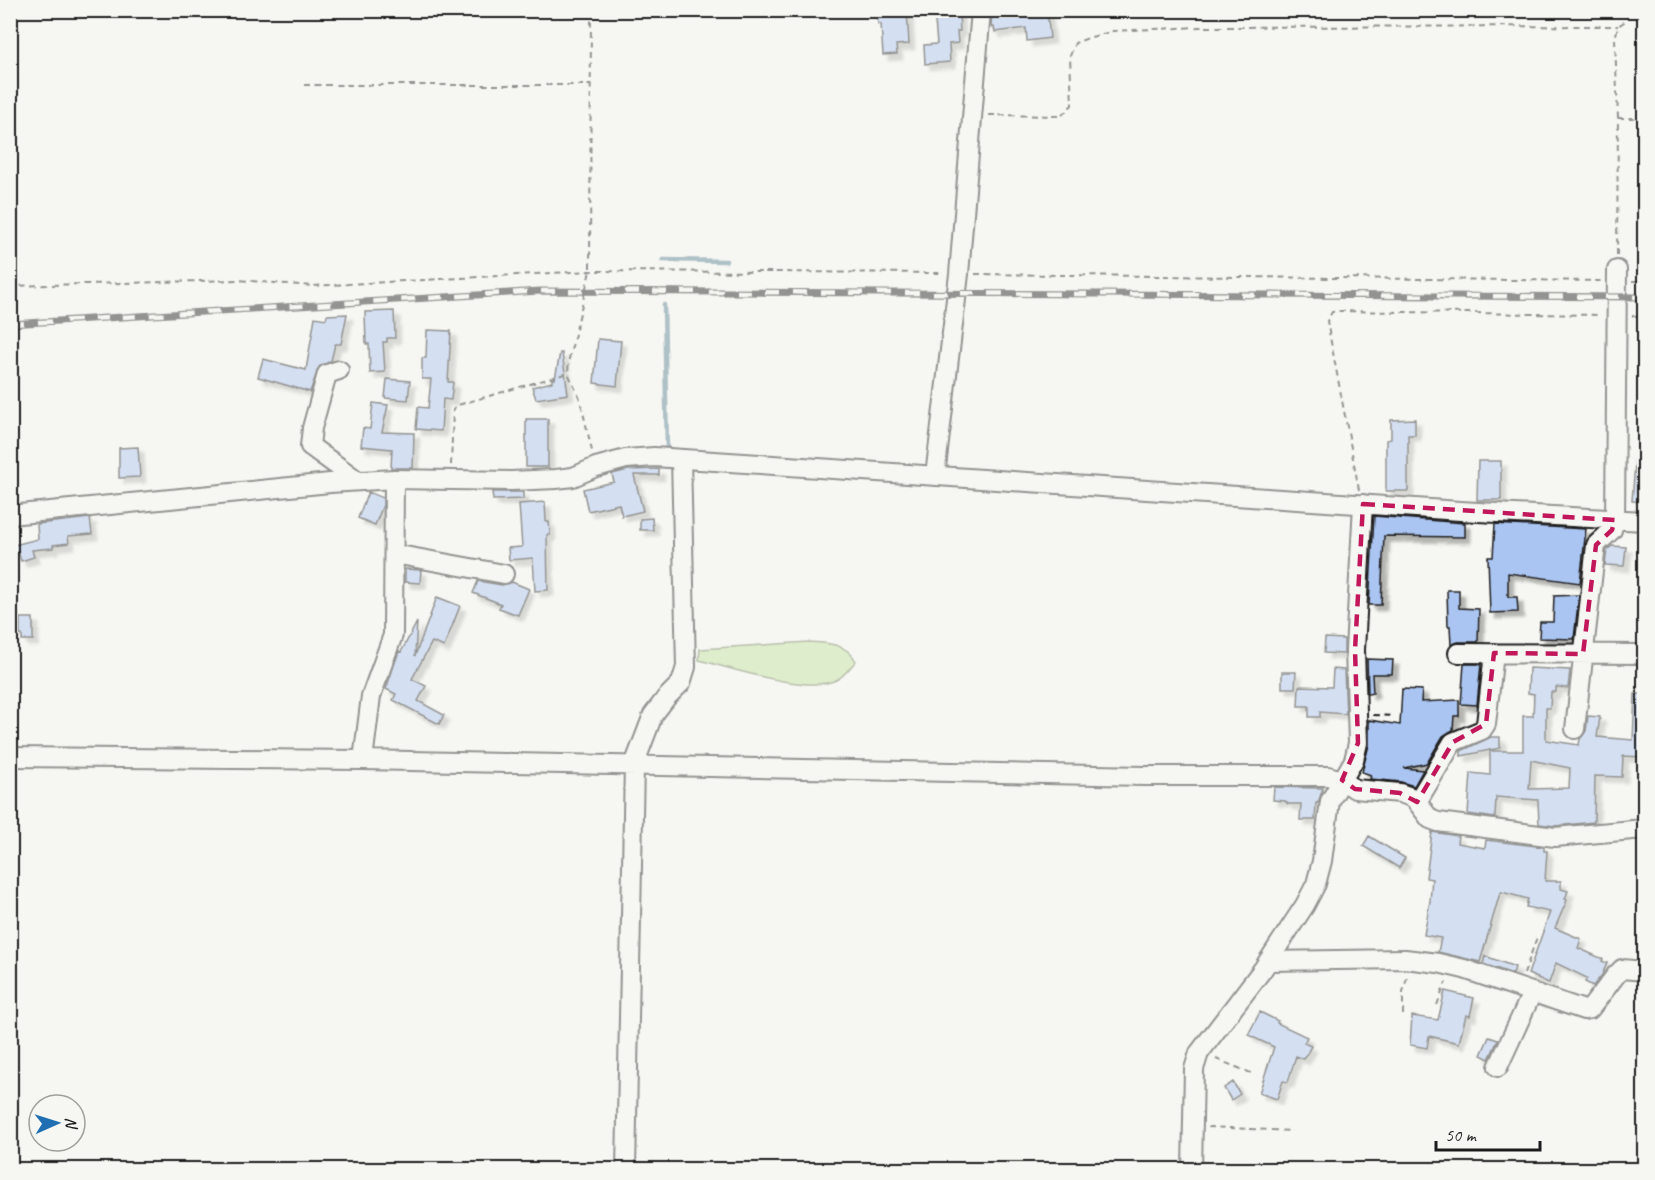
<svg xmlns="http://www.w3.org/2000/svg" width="1655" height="1180" viewBox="0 0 1655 1180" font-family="Caveat,sans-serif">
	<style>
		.green { fill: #c2e29b; stroke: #6f7f5c; stroke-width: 1.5 }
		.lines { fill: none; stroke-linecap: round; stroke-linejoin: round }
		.stream { stroke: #588192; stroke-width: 4.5 }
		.building { fill: #abc5f2; stroke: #1c1c1c; stroke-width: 1.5; fill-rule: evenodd; filter: url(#shadow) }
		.minor-casing { stroke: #1c1c1c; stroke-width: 22 }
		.path { stroke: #1c1c1c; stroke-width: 2; stroke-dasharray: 6 4.5; stroke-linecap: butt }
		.minor { stroke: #f6f6f2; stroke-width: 18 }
		.rail-casing { stroke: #1c1c1c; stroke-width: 7 }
		.rail { stroke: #f6f6f2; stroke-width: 4.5; stroke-dasharray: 14; stroke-linecap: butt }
		.marked { fill: none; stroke: #c2185b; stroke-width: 4.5; stroke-dasharray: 12 8; stroke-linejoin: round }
	</style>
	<defs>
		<filter id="shadow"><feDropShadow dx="5.5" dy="5.5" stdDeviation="1.5" flood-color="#0004"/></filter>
	</defs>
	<rect width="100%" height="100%" fill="#f6f6f2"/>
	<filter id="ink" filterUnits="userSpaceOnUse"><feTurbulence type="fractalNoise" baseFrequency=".0167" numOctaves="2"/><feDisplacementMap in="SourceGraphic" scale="12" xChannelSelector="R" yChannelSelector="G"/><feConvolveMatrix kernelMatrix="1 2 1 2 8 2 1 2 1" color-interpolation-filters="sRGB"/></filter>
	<g filter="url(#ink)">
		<path class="green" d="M809 642C828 643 846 643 856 661 851 666 844 677 836 680 808 694 731 668 699 660L700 649Z"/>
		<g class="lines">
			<path class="stream" d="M663 260 726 261
				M664 305 667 449"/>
		</g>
		<path class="building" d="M877 10H907L909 44 896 45 897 54 883 55 881 24H878Z
			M934 10H957L959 13 960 31H957L958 43 949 44 950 62 925 64 924 45 937 44Z
			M992 10H1047L1050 38 1027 41 1026 28 995 32 994 27H991Z
			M394 311 395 338H387V342H383L385 372 370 373 369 344H366L365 312Z
			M347 314 341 344H335L331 361 319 367 310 392 258 377 263 359 306 370 315 317 326 319 327 315Z
			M427 330 451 331 448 382H453L451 400 443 399 441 431 416 429 418 407 428 408 431 379H422V358H426Z
			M598 339 621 341 617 386 594 383Z
			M560 353H562L568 394 536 399 532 387 552 382V379H555Z
			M387 379 410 381 408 400 385 398Z
			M373 403 388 405 382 432 414 433 413 468H391L392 449 361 446 363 428 370 429Z
			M526 419H548V467H526Z
			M1415 419V435H1408V491H1386V440L1391 439V420Z
			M138 447 140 477 119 478V448Z
			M1636 451H1644V502L1632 501Z
			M1478 461H1501V500H1477Z
			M659 469V475H634L643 511 622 516 619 504 588 511 583 489 614 482 612 474 628 470Z
			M368 492 383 498V505L375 525 358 518Z
			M492 492H523V499L493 500Z
			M545 502 546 522H549L550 535H547L548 590 535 591 533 558 509 560 508 548 522 547 519 504Z
			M1374 516 1465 523V537L1384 536 1381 605H1369Z
			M90 518 92 534 68 536 69 543 53 545V548L32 550 34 557 21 561 18 551H15L14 545 38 539 37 524Z
			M652 518 653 530H640V519Z
			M1495 524 1586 529 1580 583 1508 573V597H1517L1518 612 1490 613 1488 557H1493Z
			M1612 546 1626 547 1624 566 1605 565 1607 550Z
			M405 569 421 570 420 583 405 582Z
			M478 581 502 585 512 582 529 589 518 615 499 608 501 604 473 593Z
			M1447 590H1459V608L1479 609 1478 642H1458L1451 645 1450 626H1448Z
			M1579 595 1574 639 1539 638 1540 622H1553L1554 596Z
			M437 597 460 606 444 647 432 642 412 679 426 686 418 701 444 715 439 724 393 700 396 694 386 689 399 651 401 652 417 622 415 656Z
			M20 618H33V640H22V635H20Z
			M1325 638 1344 639V654L1324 653Z
			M1367 659 1393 660 1392 674H1372L1373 693 1368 694Z
			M1464 664H1481L1477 705 1461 704Z
			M1529 668 1570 670 1568 688 1556 687V692H1551L1550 708H1546V740L1579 745 1580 739 1586 731 1588 716 1600 717 1597 737 1633 740 1635 694H1644V757L1623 756 1622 777 1595 776 1594 822 1555 826 1539 824 1538 800 1496 797 1495 818 1468 814 1471 773 1490 775V751H1523V716H1533L1534 694 1528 693ZM1531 760 1570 768 1569 788 1529 789Z
			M1333 669 1344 670 1346 714 1320 712V717H1309V706H1298L1299 686 1332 687Z
			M1282 672H1296L1295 688H1282Z
			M1402 689 1422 690 1421 702 1459 700V716H1454L1453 730 1443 736 1427 763 1404 768 1423 770 1414 786 1401 782 1370 779 1371 775 1362 772 1369 745V720L1400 725Z
			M1491 737H1500V748L1461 756V751Z
			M1274 787 1323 788 1318 803H1316L1315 820H1300L1301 804H1288L1285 801 1273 800Z
			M1432 832 1458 836 1457 843 1485 848 1486 840 1544 847V851H1547L1545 881H1561V889L1568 891 1565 899 1567 900 1555 928 1581 939 1578 948 1603 959 1602 961 1607 963 1602 975 1593 986 1585 982 1587 978 1556 963 1549 983 1528 974 1550 912 1526 907 1528 899 1502 892 1500 893 1480 962 1438 952 1441 938 1424 935 1430 901 1432 879 1426 878Z
			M1369 836 1405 858 1399 868 1363 846Z
			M1485 956 1515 967 1513 974 1483 964Z
			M1445 991 1474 998 1470 1016 1466 1015 1459 1043 1429 1036 1427 1048 1410 1045 1412 1016 1438 1020Z
			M1260 1012 1278 1021 1277 1023 1307 1037 1304 1043 1311 1046 1304 1059 1296 1056 1288 1082 1283 1081 1277 1099 1259 1093 1274 1047 1248 1035Z
			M1489 1037 1498 1040 1489 1059 1481 1055Z
			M1233 1082 1240 1094 1231 1100 1224 1088Z"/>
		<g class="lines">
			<g class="minor-casing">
				<path id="minor" d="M339 370 327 374 312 428 310 446 358 481
					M935 476 959 274 981 10
					M10 515 330 483 394 479 511 481 556 479 573 477 596 467 626 459 654 457 1460 511 1644 521
					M394 554 504 574
					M1458 653 1644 654
					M1575 729 1596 545 1612 530 1615 520 1617 270
					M10 757 363 760 1145 776H1328L1342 780 1355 789 1400 793 1414 798 1430 819 1438 822 1555 837 1644 829
					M363 760 371 696 393 635 394 479
					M1417 802 1453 742 1482 730 1486 724 1494 653
					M1268 961 1405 959 1438 963 1464 969 1584 1010 1590 1009 1616 975 1622 969 1644 971
					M1498 1067 1532 993
					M626 1170 634 765 653 715 666 698 681 683 686 667 681 459
					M1192 1170 1194 1069 1199 1053 1263 969 1305 905 1316 884 1322 861 1330 801 1354 760 1358 743 1355 650 1363 504"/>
			</g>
			<path class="path" d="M591 10 590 271 569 359 568 373 580 399 592 451
				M304 85H591
				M989 115 1061 116 1072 105 1070 56 1075 43 1088 38 1113 31 1199 27 1618 26
				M1618 118H1644
				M1617 255 1618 118 1615 39 1618 26 1624 22 1630 10
				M975 274 1603 281
				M1632 281H1644
				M10 286 238 280 312 286 590 271 943 273
				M1632 316H1644
				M451 465 453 410 458 405 568 373
				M1359 490 1327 321 1332 312 1338 311 1600 315
				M1373 715 1392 716
				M1524 974 1537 937
				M1437 1005 1446 982
				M1403 1015V992L1408 974
				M1216 1059 1251 1073
				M1208 1127 1292 1131"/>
			<use href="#minor" class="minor"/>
			<g class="rail-casing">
				<path id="rail" d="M10 324 540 291 1644 297"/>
			</g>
			<use href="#rail" class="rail"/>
		</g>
	</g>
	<path d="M0 0H1655V1180H0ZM1363 504 1615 520 1612 530 1596 545 1583 654 1494 653 1486 724 1453 742 1417 802 1400 793 1355 789 1342 780 1358 743 1355 650Z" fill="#f6f6f2" fill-opacity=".55" fill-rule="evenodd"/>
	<path class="marked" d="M1363 504 1615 520 1612 530 1596 545 1583 654 1494 653 1486 724 1453 742 1417 802 1400 793 1355 789 1342 780 1358 743 1355 650Z"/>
	<rect width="1655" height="1180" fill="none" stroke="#f6f6f2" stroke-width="36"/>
	<rect x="18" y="18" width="1619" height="1144" fill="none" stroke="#1c1c1c" stroke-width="2" filter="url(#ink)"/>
	<g transform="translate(57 1123) rotate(87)"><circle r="28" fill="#f6f6f2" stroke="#9f9f9c" stroke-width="1.5"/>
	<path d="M0-4.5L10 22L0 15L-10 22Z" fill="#1f6fb2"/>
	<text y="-9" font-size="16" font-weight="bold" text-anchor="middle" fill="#1c1c1c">N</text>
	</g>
	<path d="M1436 1141v9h104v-9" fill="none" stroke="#1c1c1c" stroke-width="3"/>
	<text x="1445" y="1141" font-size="18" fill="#1c1c1c" stroke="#f6f6f2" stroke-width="4.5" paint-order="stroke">50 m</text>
</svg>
